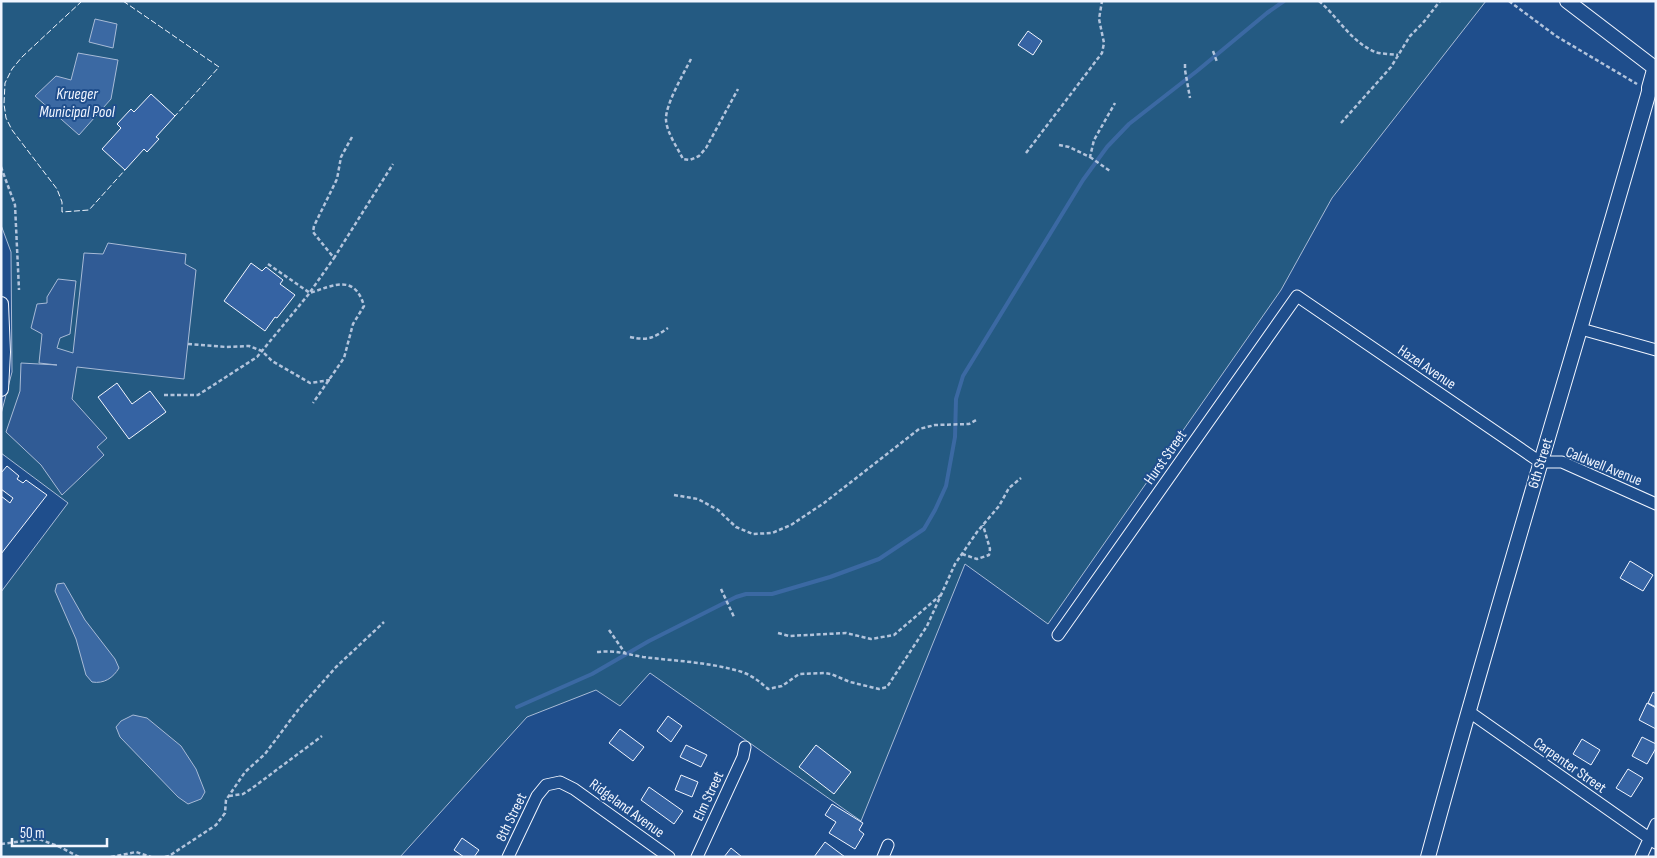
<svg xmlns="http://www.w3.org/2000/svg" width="1657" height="858" viewBox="0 0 1657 858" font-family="'Sofia Sans Condensed',sans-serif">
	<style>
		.green { fill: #245a82; stroke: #a8bbd7 }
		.parking { fill: #305b95; stroke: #a8bbd7 }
		.water { fill: #3b69a3; stroke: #a8bbd7 }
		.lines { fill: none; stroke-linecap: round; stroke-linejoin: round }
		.stream { stroke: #3b69a3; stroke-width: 4 }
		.building { fill: #3563a3; stroke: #f2f6ff }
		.minor-casing { stroke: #f2f6ff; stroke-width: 13 }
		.tertiary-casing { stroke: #f2f6ff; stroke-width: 16 }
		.secondary-casing { stroke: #f2f6ff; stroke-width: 18 }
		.path { stroke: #b3c4dc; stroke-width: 2.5; stroke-dasharray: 4 2.5; stroke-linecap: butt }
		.minor { stroke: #1f4e8c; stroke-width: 11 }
		.tertiary { stroke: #1f4e8c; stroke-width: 14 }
		.secondary { stroke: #1f4e8c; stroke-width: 16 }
		.fence { stroke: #f2f6ff; stroke-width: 1; stroke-dasharray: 6 2.5; stroke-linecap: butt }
		.labels { text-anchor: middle; stroke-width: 4; stroke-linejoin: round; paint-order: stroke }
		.street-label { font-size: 15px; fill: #f2f6ff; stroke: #1f4e8c }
		.water-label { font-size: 16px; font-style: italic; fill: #f2f6ff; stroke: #1f4e8c }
	</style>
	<rect width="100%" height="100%" fill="#1f4e8c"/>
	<path class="green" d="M1 1H1486L1332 198 1281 290 1048 624 965 564 861 821 650 673 620 706 596 690 527 717 400 857H1V592L68 503 1 453V414L12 372 11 252 1 225Z"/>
	<path class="parking" d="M108 243 186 254 185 264 196 270 184 379 77 367 72 399 107 438 97 447 104 455 62 495 41 465 6 432 20 391 21 363 57 365 39 363 42 334 31 328 37 304 47 303V297L58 279 76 281 70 334 60 338 57 348 73 353 84 253 103 254Z"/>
	<path class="water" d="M95 19 117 24 113 48 89 42Z
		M78 53 118 60 111 99 79 135 35 96 56 76 71 80Z
		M64 583 85 620 115 659 119 668C113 678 104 684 92 682L86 675 76 639 55 591 57 584Z
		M133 715 147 718 181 746 196 769 205 792 201 799 188 804 178 797 120 737 116 727 121 721Z"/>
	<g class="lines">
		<path class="stream" d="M517 707 592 674 649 641 736 597 746 594H772L830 577 879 559 924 529 935 510 946 486 955 437 956 399 963 376 1083 180 1107 147 1129 124 1197 71 1267 13 1284 1"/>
	</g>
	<path class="building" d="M1028 31 1042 41 1033 55 1018 45Z
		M151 94 175 116 156 137 159 139 147 152 144 149 125 170 102 149 121 128 117 124 131 109 134 112Z
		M251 263 262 271 266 267 283 280 280 284 295 295 277 318 275 317 265 331 224 301Z
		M117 383 132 404 150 391 166 412 129 439 98 397Z
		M7 466 19 476 17 479 23 483 26 480 47 495 1 554V496L10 503 13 498 1 489V473Z
		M1630 561 1653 575 1643 591 1620 578Z
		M1653 692 1656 694V707L1648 703Z
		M1647 703 1656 708V729L1639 720Z
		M668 716 682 726 671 742 657 731Z
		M620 729 644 747 633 761 609 743Z
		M1642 737 1656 744V748L1647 764 1632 756Z
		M1582 739 1600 750 1591 765 1573 754Z
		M686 745 707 755 701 767 680 757Z
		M816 745 851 772 834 794 799 767Z
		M1628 769 1643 778 1631 797 1616 788Z
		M681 775 698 782 692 797 675 790Z
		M649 787 683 811 674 824 641 800Z
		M832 804 863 823 859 830 864 834 855 849 829 833 836 822 825 815Z
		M462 838 479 850 474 857H464L454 850Z
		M825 842 845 857H814Z
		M731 848 742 857H724Z"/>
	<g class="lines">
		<g class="minor-casing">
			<path id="minor" d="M1581 329 1656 350
				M1058 635 1297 296 1540 462H1562L1656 504
				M1468 711 1656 843
				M508 857 537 796 546 785 560 782 574 789 669 857
				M697 857 743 757 745 747
				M883 857 888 845
				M1641 857 1656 824"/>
		</g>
		<g class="tertiary-casing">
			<path id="tertiary" d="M1567 1 1656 69
				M1 304 3 352 1 389
				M1428 857C1498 599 1577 345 1650 88"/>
		</g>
		<g class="secondary-casing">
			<path id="secondary" d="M1650 88 1655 70"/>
		</g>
		<path class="path" d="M1319 1C1338 17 1350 41 1375 52 1381 54 1391 54 1398 55
			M1509 1 1556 36 1637 84
			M1213 51 1217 62
			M691 59C684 73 665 105 666 120 667 133 677 147 683 159L690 160 699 156 706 148 738 89
			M1185 64V70L1190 98
			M1341 123 1391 67 1410 36 1423 23 1440 1
			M352 137 341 157 337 179 314 226 313 232 334 258 393 164
			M1059 145 1069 147 1090 157 1094 140 1115 103
			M1026 153 1102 53 1104 43 1099 19 1102 1
			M1090 157 1110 171
			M1 167 15 205 19 290
			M268 264 310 293C334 285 355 274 364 306L353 324 344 358 313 403
			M630 337C649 341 653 338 668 328
			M188 344 226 347 249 346 262 351 272 361 310 383 330 380
			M164 395H198L257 357 308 295 334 258
			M674 495 698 499 718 510 736 527 753 534 772 533 791 525 824 503 919 429 935 425 969 424 978 419
			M962 554 977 559 989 555 990 549 983 525
			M721 589 734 617
			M609 630 625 653
			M778 633 789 636 846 633 871 639 894 635 942 594
			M597 652C616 650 625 654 643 657 675 661 710 662 742 672 753 676 760 682 768 689L782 686 799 674 824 673 831 674 850 682 879 689 887 687 927 626 955 564 977 532 999 506 1009 488 1021 478
			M229 796 243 794 251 789 322 736
			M1 844 39 839 60 847 79 857
			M111 857 136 852 151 857
			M165 857 169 856 216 825 225 813 226 800 245 772 265 754 298 710 336 667 384 622"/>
		<use href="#minor" class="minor"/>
		<use href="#tertiary" class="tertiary"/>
		<use href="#secondary" class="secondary"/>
		<path class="fence" d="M82 1 22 57 12 69 5 83 4 104 6 118 12 130 57 189 62 202V212L89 210 125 170
			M123 1 219 67 175 116"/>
	</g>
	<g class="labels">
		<g class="street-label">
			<text transform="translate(1427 367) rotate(34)" y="5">Hazel Avenue</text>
			<text transform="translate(1165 457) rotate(-55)" y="5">Hurst Street</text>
			<text transform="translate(1540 463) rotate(-73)" y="5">6th Street</text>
			<text transform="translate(1604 466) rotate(22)" y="5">Caldwell Avenue</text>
			<text transform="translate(1570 765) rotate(35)" y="5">Carpenter Street</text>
			<text transform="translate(708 796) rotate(-65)" y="5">Elm Street</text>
			<text transform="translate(627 808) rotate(36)" y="5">Ridgeland Avenue</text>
			<text transform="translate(511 817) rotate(-64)" y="5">8th Street</text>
		</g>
		<g class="water-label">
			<text x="77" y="99">Krueger<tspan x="77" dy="18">Municipal Pool</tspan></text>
		</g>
	</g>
	<rect width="1657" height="858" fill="none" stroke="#f2f6ff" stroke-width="5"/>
	<path d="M12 838v8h95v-8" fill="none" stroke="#f2f6ff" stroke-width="2.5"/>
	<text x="20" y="838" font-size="15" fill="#f2f6ff" stroke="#1f4e8c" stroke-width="4" paint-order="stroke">50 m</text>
</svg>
